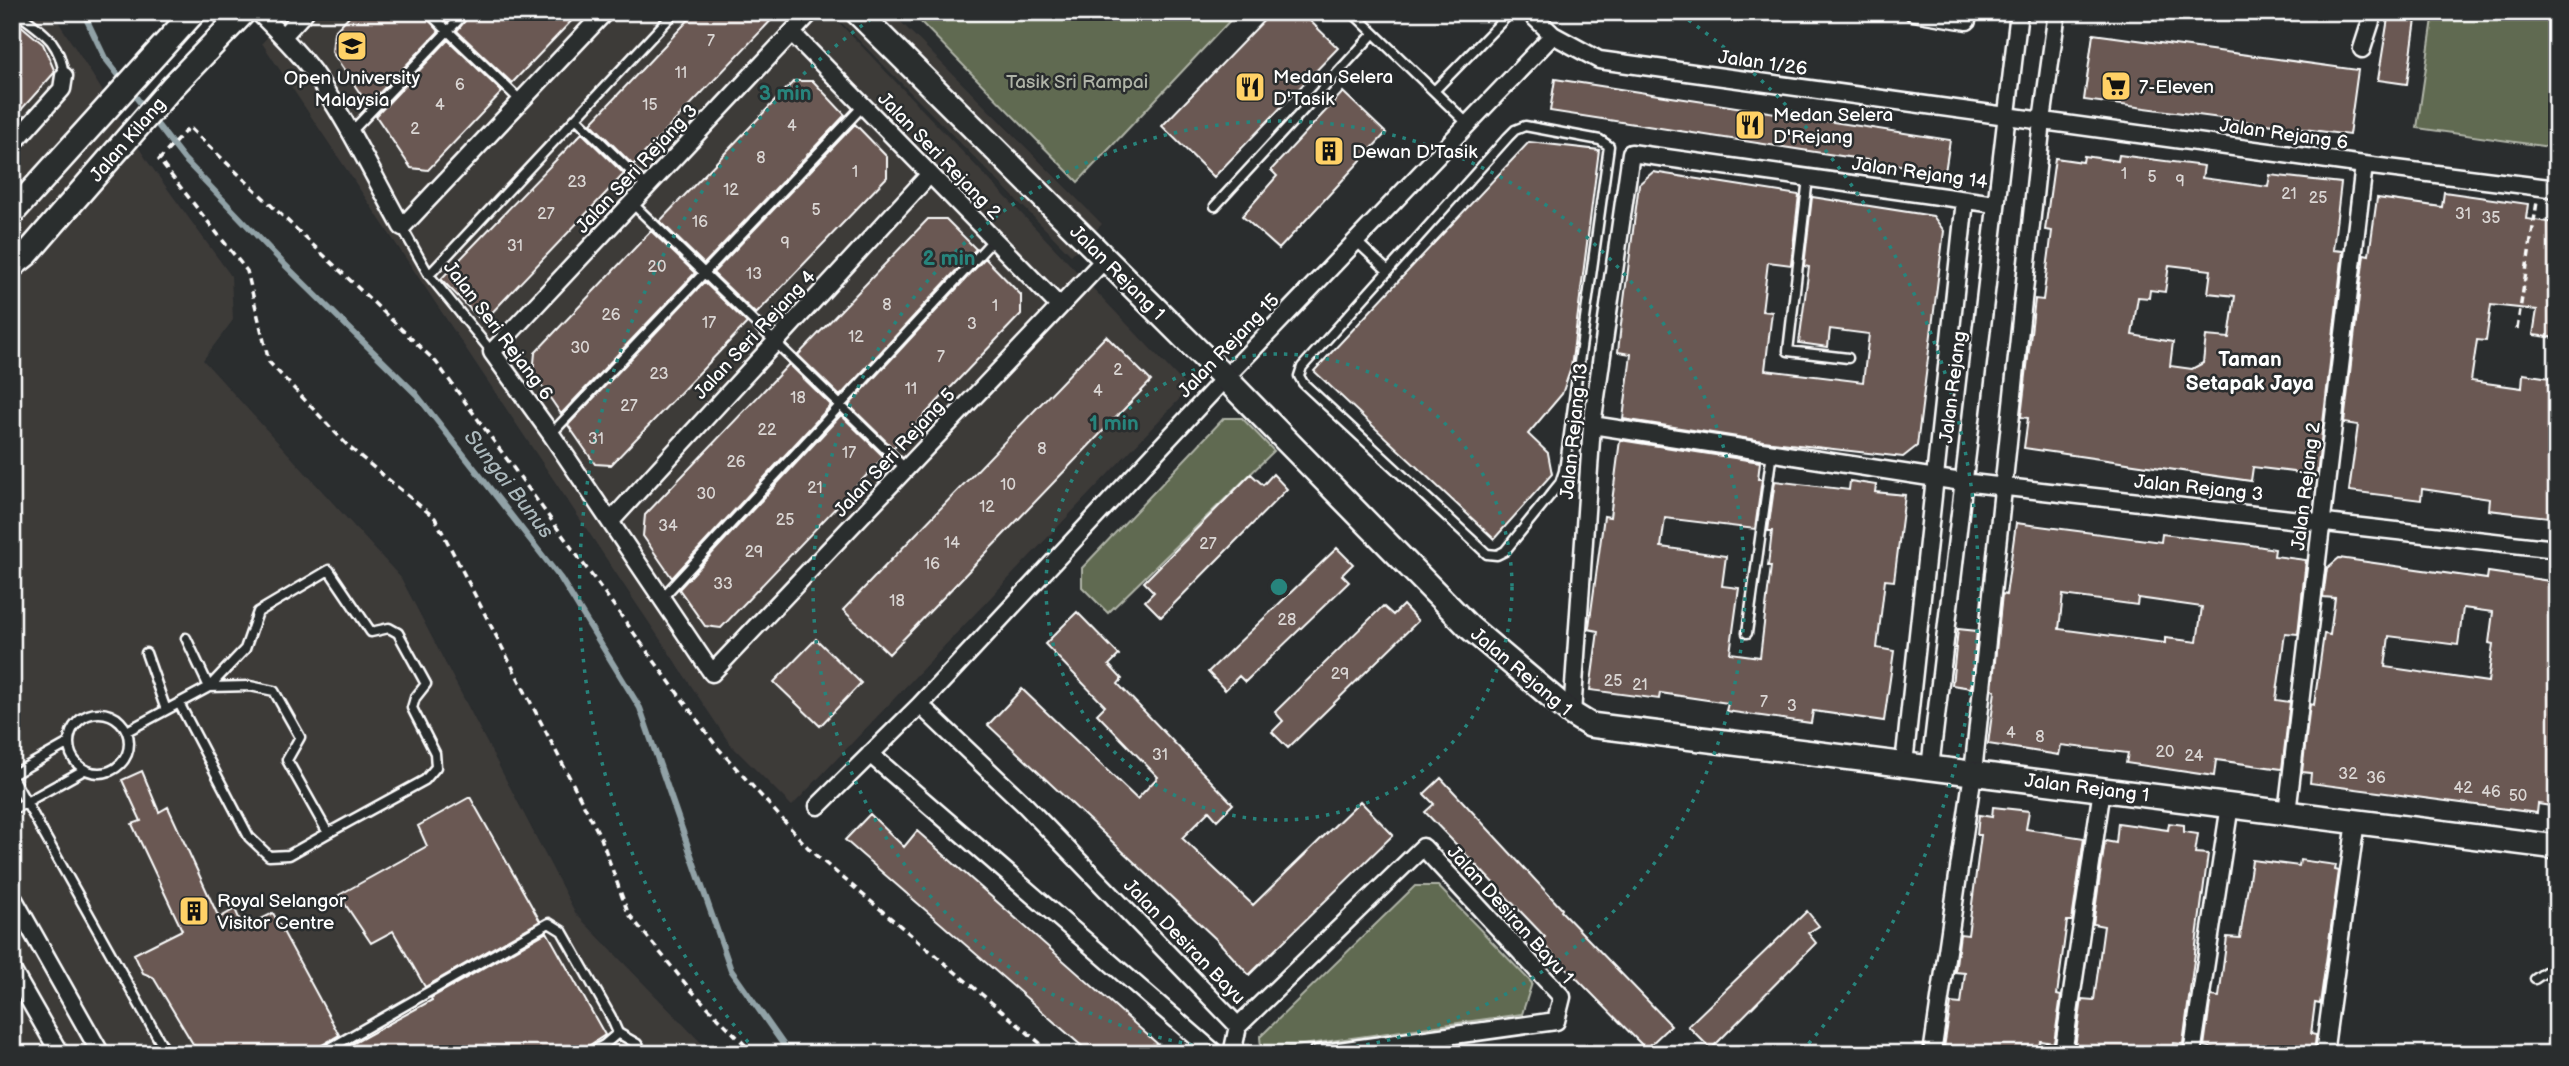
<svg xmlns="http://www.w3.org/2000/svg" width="2569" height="1066" viewBox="0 0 2569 1066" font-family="'Balsamiq Sans',sans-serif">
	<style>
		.built { fill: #3d3a39 }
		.green { fill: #606a51; stroke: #b0b4a8; stroke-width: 2 }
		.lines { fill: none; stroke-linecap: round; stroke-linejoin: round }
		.stream { stroke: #91a2a7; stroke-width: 6 }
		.building { fill: #6a5952; stroke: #fff; stroke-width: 2; fill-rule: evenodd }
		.lane-casing { stroke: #fff; stroke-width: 13 }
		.street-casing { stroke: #fff; stroke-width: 21 }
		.secondary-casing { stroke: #fff; stroke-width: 28 }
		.path { stroke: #fff; stroke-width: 3.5; stroke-dasharray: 7 5; stroke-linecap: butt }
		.lane { stroke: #2a2d2e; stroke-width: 8 }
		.street { stroke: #2a2d2e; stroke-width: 16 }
		.secondary { stroke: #2a2d2e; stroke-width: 23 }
		.ring { fill: none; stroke: #27847c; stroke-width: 3.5; stroke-dasharray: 3.5 7 }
		.labels { text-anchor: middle; stroke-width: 5; stroke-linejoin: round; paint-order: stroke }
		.number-label { font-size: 16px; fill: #dad6d4 }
		.street-label { font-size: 19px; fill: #fff; stroke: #2a2d2e }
		.poi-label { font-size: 19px; fill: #fff; stroke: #2a2d2e; text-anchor: start }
		.park-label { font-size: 19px; fill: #b0b4a8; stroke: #2a2d2e }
		.neighbourhood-label { font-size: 21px; font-weight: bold; fill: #fff; stroke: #2a2d2e }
		.water-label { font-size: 21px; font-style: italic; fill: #acb9bd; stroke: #2a2d2e }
		.centre { fill: #27847c; stroke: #2a2d2e; stroke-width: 3.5 }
		.ring-label { font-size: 21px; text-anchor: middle; font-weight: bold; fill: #27847c; stroke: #2a2d2e; stroke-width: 5; stroke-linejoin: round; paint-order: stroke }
	</style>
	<rect width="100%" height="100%" fill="#2a2d2e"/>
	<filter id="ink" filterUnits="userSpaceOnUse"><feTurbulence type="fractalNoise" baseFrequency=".0143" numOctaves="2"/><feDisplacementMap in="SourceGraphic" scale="14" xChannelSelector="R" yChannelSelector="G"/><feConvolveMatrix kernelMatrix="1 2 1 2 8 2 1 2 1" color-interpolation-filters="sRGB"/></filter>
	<g filter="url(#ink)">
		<path class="built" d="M12 12H52L148 162 231 276 233 320 203 360 401 578 576 914 712 1054H12Z
			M291 12H829L1189 389 792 806 730 744 262 43Z
			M831 12H891L1102 224 1071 255Z"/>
		<path class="green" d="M911 12H1238L1078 182Z
			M2434 12H2557V148L2417 128Z
			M1224 418H1242L1274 451 1108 613 1082 587V568Z
			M1415 886H1438L1532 983 1522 1014 1267 1050 1261 1047 1260 1037Z"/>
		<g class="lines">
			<path class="stream" d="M83 12 105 58 146 110
				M153 119 184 159 284 264 416 394 561 579 640 708 731 970 790 1054"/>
		</g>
		<path class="building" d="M353 12H422L439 31 368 105 332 52 334 32Z
			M472 12H580L512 83 457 31Z
			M696 12H779L633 165 591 123Z
			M1272 12H1301L1338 48 1214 177 1162 126Z
			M2389 12H2417L2407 84 2378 80Z
			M12 18 43 44 55 72 12 120Z
			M2093 34 2358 70 2349 135 2084 100Z
			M448 40 502 92 428 170 411 168 376 116Z
			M1555 79 1950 140 1945 172 1550 111Z
			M794 81H813L845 115 704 264 660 221Z
			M1343 92 1386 133 1279 249 1242 216 1277 176 1271 170Z
			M855 124 887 157V177L756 314 713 273Z
			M582 133 624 174 483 322 441 279Z
			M1529 142 1599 150 1571 368 1562 394 1528 434 1548 453 1552 474 1494 539 1314 371Z
			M2119 155 2204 166 2202 178 2268 187 2270 175 2341 183 2333 250 2343 251 2317 475 2253 467 2251 481 2024 448 2028 418 2021 417 2035 299 2043 300 2052 231 2045 230 2055 158 2083 162 2084 156 2118 161ZM2169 265 2211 270 2208 293 2235 296 2229 338 2206 336 2203 363 2192 369 2170 366 2173 342 2132 335 2138 297 2149 298 2150 290 2165 292Z
			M1653 172 1799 195 1791 265 1768 262 1762 311 1772 312 1765 370 1863 382 1869 334 1830 329 1828 347 1799 343 1809 267 1804 266 1812 197 1933 216 1944 231 1917 446 1903 457 1763 441 1623 419 1631 354 1618 352 1621 324 1639 184Z
			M2444 192 2528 204 2526 219 2557 223V338L2533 335 2537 310 2491 305 2486 341 2477 340 2471 381 2522 388 2523 374 2557 379V518L2489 510 2490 499 2422 489 2421 500 2349 491 2358 425 2344 423 2364 254 2369 255 2377 198 2442 207Z
			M928 219H946L976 249 840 396 798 355Z
			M651 231 695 273 561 414 533 373 535 353Z
			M985 258 1021 295V314L893 448 849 405Z
			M704 282 747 323 611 465 595 464 568 425Z
			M1106 336 1151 381 889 654 843 610Z
			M789 364 831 405 672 578 643 536 645 515Z
			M841 415 884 457 721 628 705 626 679 589Z
			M1620 440 1760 462 1758 479H1762L1755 529 1665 518 1661 547 1726 556 1722 586 1739 588 1730 653 1760 657 1771 566H1768L1772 531H1768L1775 481 1849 490 1850 481 1876 485 1875 492 1905 495 1894 581 1885 580 1877 648 1894 651 1884 721 1813 711 1811 723 1726 711 1728 703 1660 693 1659 699 1590 690 1598 631 1588 629 1589 627 1604 516 1610 517Z
			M1251 474 1263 485 1273 474 1287 489 1161 617 1145 601 1154 592 1144 582Z
			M2016 523 2161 542 2162 534 2245 544 2275 549 2274 556 2306 560 2298 634 2285 633 2276 700 2290 702 2282 769 2216 760 2214 776 2126 763 2128 753 2061 745 2059 755 1988 744 1995 691 1992 690 2002 594 2006 595ZM2063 595 2137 605 2138 598 2202 607 2197 642 2165 638V643L2059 629Z
			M1337 548 1353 564 1342 575 1349 582 1245 682 1239 676 1225 690 1208 672Z
			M2339 558 2487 579 2488 572 2557 582 2552 621H2557V807L2538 804 2537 813 2310 783 2311 773 2302 772 2310 704 2314 705 2324 634 2330 635 2335 598 2323 597 2327 568ZM2463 608 2493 612 2489 643 2493 644 2488 682 2385 667 2389 636 2458 645Z
			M1403 605 1418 621 1288 748 1272 732 1283 721 1275 712 1383 606 1393 615Z
			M1077 612 1119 655 1109 665 1122 679 1118 684 1233 804 1217 820 1209 811 1182 838 1253 905 1360 801 1393 835 1249 975 1217 940 988 725 1022 689 1137 799 1158 777 1097 714 1105 706 1045 644Z
			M1958 629 1977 631 1971 688 1952 685Z
			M816 639 861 683 820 726 774 682Z
			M142 771 159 812 168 807 219 918 235 909 243 928 273 913 339 1035 317 1048 314 1054H199L153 977 143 973 134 954 182 930 132 824 141 821 122 780Z
			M1441 778 1562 909 1561 911 1671 1025 1646 1049 1540 941 1545 937 1425 812 1434 804 1424 794Z
			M470 797 540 921 425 987 393 931 371 943 339 895 427 846 418 826Z
			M1993 807 2029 811 2026 829 2084 838 2072 921H2067L2057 995 2061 996 2054 1043 2040 1041 2038 1054H1943L1951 1003 1961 1004 1965 973 1955 972 1960 934 1968 935 1981 835H1977L1979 815 1992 817Z
			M870 814 904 847 917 831 1169 1054H1091L845 840Z
			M2118 823 2168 830 2169 823 2184 825V832L2198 834 2195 853 2208 854 2183 1044 2173 1043 2172 1054H2088L2077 1052 2078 1047H2075L2082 999 2094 1000 2104 926 2093 924 2105 841 2116 843Z
			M2252 860 2299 866 2300 860 2336 865 2335 870 2339 871 2320 1004 2315 1003 2311 1034 2316 1035 2314 1054H2218L2219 1049 2204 1046 2211 996 2219 997 2227 937 2240 938Z
			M1807 911 1819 926 1808 933 1816 943 1711 1049 1688 1026Z
			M547 932 605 1035 584 1049 582 1054H334L432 1000 431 998Z"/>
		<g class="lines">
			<g class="lane-casing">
				<path id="lane" d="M16 12C43 32 60 40 64 76
					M428 12 521 101
					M1352 12 1468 124
					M1434 91 1511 12
					M576 118 646 186
					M1525 126 1600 140 1609 146 1564 471 1560 483 1505 551 1497 555 1487 554 1303 383 1299 376 1302 367 1508 137 1515 130Z
					M350 133 466 12
					M1808 178 1788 351 1848 358
					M632 203 906 469
					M1215 206 1374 33
					M402 227 429 275 492 352
					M1356 241 1388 271
					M429 275 675 12
					M551 434 863 106
					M661 599 994 239
					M1747 633 1772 452
					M146 653 166 710
					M179 703 249 837 269 856 289 855 328 833 287 760 300 737 274 691 250 686 209 687 186 638
					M69 743a30 30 0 1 1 60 0a30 30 0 1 1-60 0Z
					M127 731 209 687 245 649 258 612 329 570 371 632 389 628 398 633 426 684 415 698 412 708 435 753 436 767 425 780 328 833
					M12 775 67 744
					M12 777 167 1054
					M12 810 84 770
					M2535 979 2557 964
					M618 1033 637 1044 644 1054
					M320 1054 549 923 562 931 611 1017 618 1033 604 1045 588 1054"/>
			</g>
			<g class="street-casing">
				<path id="street" d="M258 12C277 31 297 50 313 72 347 120 373 175 402 227L605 12
					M811 12 492 352 551 434 712 673 1105 259
					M1529 12 1553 35 1599 60 2364 165 2557 189
					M1913 12 1967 21
					M792 33 1059 306
					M283 36 305 12
					M2362 49 2374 12
					M12 145 62 89 64 76
					M1592 425 1962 482 2557 549
					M610 522 930 174
					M920 705 1025 805 1238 1026 1423 847 1562 997 1556 1021 1317 1054
					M1572 714 1592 425 1631 153 1995 204
					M870 754 1216 1054
					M1904 764 1965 200
					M1930 768 2019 12
					M818 806 920 705 1225 378 1553 35
					M2287 813 2364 165
					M12 896 101 1054
					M12 970 60 1054
					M1232 1054 1238 1026
					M1932 1054 1973 773 2042 121 2057 12
					M2063 1054 2102 789
					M2192 1054 2230 805
					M2324 1054 2356 821"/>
			</g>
			<g class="secondary-casing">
				<path id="secondary" d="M857 12 1225 378 1469 627 1572 714 1590 725 2557 847
					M12 213 194 12
					M12 266 27 254 172 87 244 12"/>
			</g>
			<path class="path" d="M2517 329 2537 202
				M754 1054 689 988 628 913 601 838 435 518 349 447 269 362 247 271 159 160 189 127 436 362 717 747 812 852 1053 1054"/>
			<use href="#lane" class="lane"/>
			<use href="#street" class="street"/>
			<use href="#secondary" class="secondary"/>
		</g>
	</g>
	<g class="ring">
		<circle cx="1279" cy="587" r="233"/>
		<circle cx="1279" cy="587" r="466"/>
		<path d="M755 1050A699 699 0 0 1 878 14M1680 14A699 699 0 0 1 1803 1050"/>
	</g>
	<defs>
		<g id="university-square" transform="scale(1.575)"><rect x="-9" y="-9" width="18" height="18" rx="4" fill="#ffd166" stroke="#2a2d2e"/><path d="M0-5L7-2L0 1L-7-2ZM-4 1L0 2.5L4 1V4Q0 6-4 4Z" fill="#111"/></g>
		<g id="supermarket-square" transform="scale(1.575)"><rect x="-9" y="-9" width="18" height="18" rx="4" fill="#ffd166" stroke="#2a2d2e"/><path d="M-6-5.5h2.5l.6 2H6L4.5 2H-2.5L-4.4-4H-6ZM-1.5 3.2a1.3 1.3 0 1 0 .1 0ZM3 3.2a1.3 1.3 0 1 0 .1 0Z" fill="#111"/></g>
		<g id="restaurant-square" transform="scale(1.575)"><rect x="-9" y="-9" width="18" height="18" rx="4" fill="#ffd166" stroke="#2a2d2e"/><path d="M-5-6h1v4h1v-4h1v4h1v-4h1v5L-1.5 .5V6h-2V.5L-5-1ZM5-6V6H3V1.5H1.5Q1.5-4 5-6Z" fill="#111"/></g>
		<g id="building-square" transform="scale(1.575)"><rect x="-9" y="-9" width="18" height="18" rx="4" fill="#ffd166" stroke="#2a2d2e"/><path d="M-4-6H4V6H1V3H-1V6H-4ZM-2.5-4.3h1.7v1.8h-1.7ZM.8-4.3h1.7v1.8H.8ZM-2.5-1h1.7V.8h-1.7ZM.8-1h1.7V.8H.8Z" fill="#111"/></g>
	</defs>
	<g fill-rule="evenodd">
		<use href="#university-square" x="352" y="46"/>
		<use href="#supermarket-square" x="2116" y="86"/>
		<use href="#restaurant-square" x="1250" y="87"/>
		<use href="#restaurant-square" x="1750" y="125"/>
		<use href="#building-square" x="1329" y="151"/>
		<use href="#building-square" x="194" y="911"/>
	</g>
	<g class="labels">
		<g class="number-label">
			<text x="711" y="46">7</text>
			<text x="681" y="78">11</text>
			<text x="460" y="90">6</text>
			<text x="440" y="110">4</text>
			<text x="650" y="110">15</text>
			<text x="792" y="131">4</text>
			<text x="415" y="134">2</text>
			<text x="761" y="163">8</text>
			<text x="855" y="177">1</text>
			<text x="2124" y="179">1</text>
			<text x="2152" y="182">5</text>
			<text x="2180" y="186">9</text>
			<text x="577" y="187">23</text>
			<text x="731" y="195">12</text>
			<text x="2289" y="199">21</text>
			<text x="2318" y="203">25</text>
			<text x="816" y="215">5</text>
			<text x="546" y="219">27</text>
			<text x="2463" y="219">31</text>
			<text x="2491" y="223">35</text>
			<text x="700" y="227">16</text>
			<text x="785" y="248">9</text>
			<text x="515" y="251">31</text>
			<text x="657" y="272">20</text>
			<text x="754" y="279">13</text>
			<text x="887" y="310">8</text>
			<text x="995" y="311">1</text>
			<text x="611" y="320">26</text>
			<text x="709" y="328">17</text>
			<text x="972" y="329">3</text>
			<text x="856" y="342">12</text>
			<text x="580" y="353">30</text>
			<text x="941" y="362">7</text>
			<text x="1118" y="375">2</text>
			<text x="659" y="379">23</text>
			<text x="911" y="394">11</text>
			<text x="1098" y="396">4</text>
			<text x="798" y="403">18</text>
			<text x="629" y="411">27</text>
			<text x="767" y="435">22</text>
			<text x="596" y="444">31</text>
			<text x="1042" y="454">8</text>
			<text x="849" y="458">17</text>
			<text x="736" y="467">26</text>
			<text x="1008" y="490">10</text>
			<text x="815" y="493">21</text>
			<text x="706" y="499">30</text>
			<text x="987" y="512">12</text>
			<text x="785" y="525">25</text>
			<text x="668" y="531">34</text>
			<text x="952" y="548">14</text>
			<text x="1208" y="549">27</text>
			<text x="754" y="557">29</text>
			<text x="932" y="569">16</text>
			<text x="723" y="589">33</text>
			<text x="897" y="606">18</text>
			<text x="1287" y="625">28</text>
			<text x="1340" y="679">29</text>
			<text x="1613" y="686">25</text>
			<text x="1640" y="690">21</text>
			<text x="1764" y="707">7</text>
			<text x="1792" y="711">3</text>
			<text x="2011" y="738">4</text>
			<text x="2040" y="742">8</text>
			<text x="2165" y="757">20</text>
			<text x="1160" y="760">31</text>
			<text x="2194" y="761">24</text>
			<text x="2348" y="779">32</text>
			<text x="2376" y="783">36</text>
			<text x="2463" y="793">42</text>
			<text x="2491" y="797">46</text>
			<text x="2518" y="801">50</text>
		</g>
		<g class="street-label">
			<text transform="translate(1763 62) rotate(8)" y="7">Jalan 1/26</text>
			<text transform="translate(2284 133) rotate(8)" y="7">Jalan Rejang 6</text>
			<text transform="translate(127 139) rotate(-49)" y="7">Jalan Kilang</text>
			<text transform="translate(940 155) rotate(46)" y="7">Jalan Seri Rejang 2</text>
			<text transform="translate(636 168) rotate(-47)" y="7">Jalan Seri Rejang 3</text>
			<text transform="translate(1920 172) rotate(8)" y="7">Jalan Rejang 14</text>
			<text transform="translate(1118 272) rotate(45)" y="7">Jalan Rejang 1</text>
			<text transform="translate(499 330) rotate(53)" y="7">Jalan Seri Rejang 6</text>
			<text transform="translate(754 334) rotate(-47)" y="7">Jalan Seri Rejang 4</text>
			<text transform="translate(1228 345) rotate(-46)" y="7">Jalan Rejang 15</text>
			<text transform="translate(1952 387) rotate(-83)" y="7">Jalan Rejang</text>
			<text transform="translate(1573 431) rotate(-84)" y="7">Jalan Rejang 13</text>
			<text transform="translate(894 452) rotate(-47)" y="7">Jalan Seri Rejang 5</text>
			<text transform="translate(2305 486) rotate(-83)" y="7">Jalan Rejang 2</text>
			<text transform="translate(2199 487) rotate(6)" y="7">Jalan Rejang 3</text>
			<text transform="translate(1522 671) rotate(40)" y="7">Jalan Rejang 1</text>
			<text transform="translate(2087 787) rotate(7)" y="7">Jalan Rejang 1</text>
			<text transform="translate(1511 914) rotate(48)" y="7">Jalan Desiran Bayu 1</text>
			<text transform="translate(1185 941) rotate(46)" y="7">Jalan Desiran Bayu</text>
		</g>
		<g class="poi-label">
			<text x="1273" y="83">Medan Selera<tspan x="1273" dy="22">D'Tasik</tspan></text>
			<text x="352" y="84" text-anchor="middle">Open University<tspan x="352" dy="22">Malaysia</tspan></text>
			<text x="2139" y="93">7-Eleven</text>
			<text x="1773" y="121">Medan Selera<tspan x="1773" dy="22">D'Rejang</tspan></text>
			<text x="1352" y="158">Dewan D'Tasik</text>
			<text x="217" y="907">Royal Selangor<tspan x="217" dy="22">Visitor Centre</tspan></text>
		</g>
		<g class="park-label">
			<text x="1077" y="88">Tasik Sri Rampai</text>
		</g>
		<g class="neighbourhood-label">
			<text x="2250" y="366">Taman<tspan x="2250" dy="24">Setapak Jaya</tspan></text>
		</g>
		<g class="water-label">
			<text transform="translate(509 484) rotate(52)" y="7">Sungai Bunus</text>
		</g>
	</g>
	<circle cx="1279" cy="587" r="10" class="centre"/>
	<g class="ring-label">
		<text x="785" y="100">3 min</text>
		<text x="949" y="265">2 min</text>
		<text x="1114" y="430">1 min</text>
	</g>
	<rect width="2569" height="1066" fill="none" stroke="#2a2d2e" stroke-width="42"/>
	<rect x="21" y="21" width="2527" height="1024" fill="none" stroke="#fff" stroke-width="2.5" filter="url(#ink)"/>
</svg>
